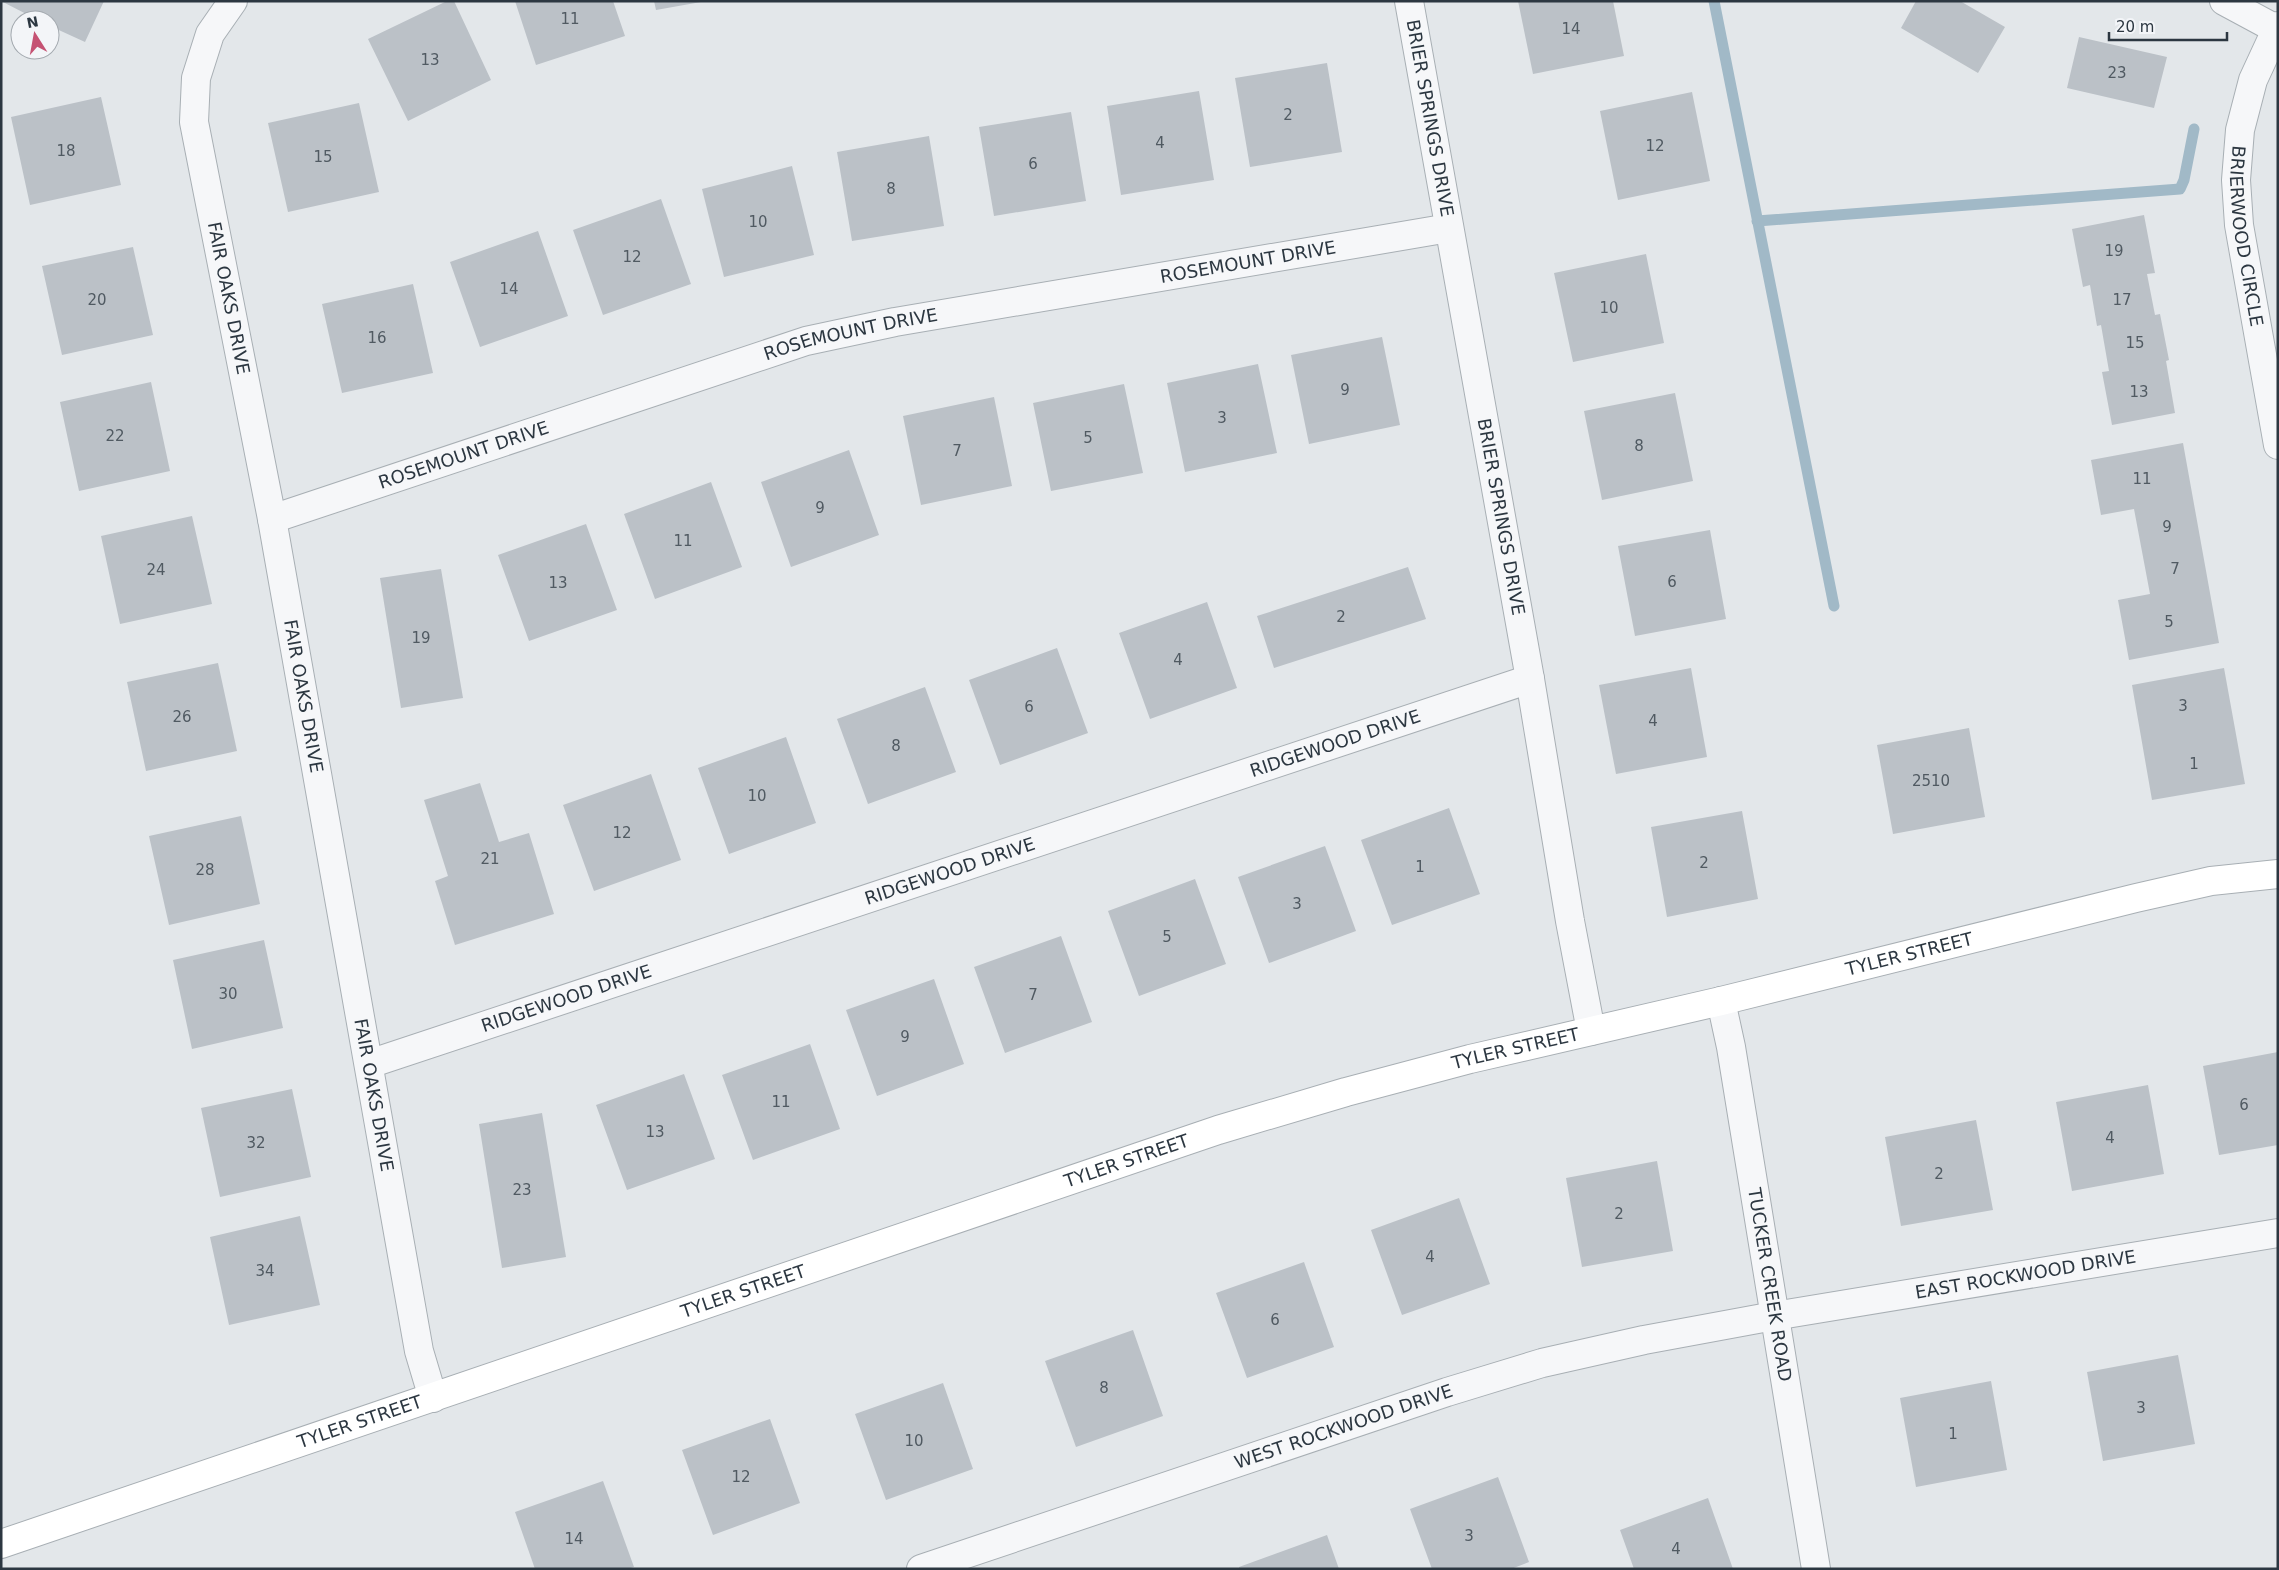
<svg xmlns="http://www.w3.org/2000/svg" width="2279" height="1570" viewBox="0 0 2279 1570" font-family="'DejaVu Sans',sans-serif">
	<style>
		.lines { fill: none; stroke-linecap: round; stroke-linejoin: round }
		.stream { stroke: #a1b9c7; stroke-width: 11 }
		.building { fill: #bbc1c7 }
		.street-casing { stroke: #a8afb4; stroke-width: 30 }
		.secondary-casing { stroke: #a8afb4; stroke-width: 30 }
		.street { stroke: #f6f7f9; stroke-width: 28 }
		.secondary { stroke: #fff; stroke-width: 28 }
		.labels { text-anchor: middle; stroke-width: 4; stroke-linejoin: round; paint-order: stroke }
		.number-label { font-size: 15px; fill: #505a62 }
		.street-label { font-size: 18px; fill: #2c3741; stroke: #f3f5f8 }
	</style>
	<rect width="100%" height="100%" fill="#e3e7ea"/>
	<g class="lines">
		<path class="stream" d="M1714 1 1834 606
			M1757 221 2180 189 2184 180 2194 129"/>
	</g>
	<path class="building" d="M1 1H104L85 42 50 26V20H38Z
		M447 1H454L491 80 408 121 368 39Z
		M515 1H613L625 36 536 65Z
		M654 1H701V2L656 10Z
		M1518 1H1613L1624 56 1533 74Z
		M1916 1H1960L2005 27 1978 73 1901 28Z
		M2079 37 2167 57 2154 108 2067 88Z
		M1327 63 1342 152 1250 167 1235 78Z
		M1199 91 1214 180 1121 195 1107 106Z
		M1692 92 1710 181 1618 200 1600 111Z
		M101 97 121 185 30 205 11 117Z
		M359 103 379 192 288 212 268 123Z
		M1071 112 1086 201 994 216 979 127Z
		M929 136 944 226 852 241 837 152Z
		M792 166 814 255 724 277 702 189Z
		M661 199 691 284 603 315 573 230Z
		M2144 215 2155 273 2147 274 2155 315 2160 314 2169 360 2166 361 2175 413 2112 425 2102 372 2109 371 2101 325 2097 326 2090 285 2083 287 2072 229Z
		M538 231 568 316 480 347 450 262Z
		M133 247 153 335 62 355 42 266Z
		M1646 254 1664 343 1573 362 1554 273Z
		M413 284 433 373 342 393 322 304Z
		M1382 337 1400 425 1309 444 1291 355Z
		M1258 364 1277 453 1185 472 1167 383Z
		M151 382 170 471 79 491 60 402Z
		M1124 384 1143 473 1051 491 1033 403Z
		M1675 393 1693 481 1602 500 1584 411Z
		M994 397 1012 486 921 505 903 416Z
		M2183 443 2219 643 2129 660 2118 600 2150 594 2134 509 2101 515 2091 460Z
		M849 450 879 535 791 567 761 482Z
		M711 482 742 567 655 599 624 514Z
		M192 516 212 604 120 624 101 536Z
		M586 524 617 610 529 641 498 555Z
		M1710 530 1726 619 1635 636 1618 546Z
		M1408 567 1426 619 1274 668 1257 616Z
		M441 569 463 698 401 708 380 578Z
		M1207 602 1237 688 1150 719 1119 633Z
		M1057 648 1088 733 1000 765 969 680Z
		M218 663 237 751 146 771 127 682Z
		M1691 668 1707 757 1616 774 1599 685Z
		M2224 668 2245 784 2152 800 2132 685Z
		M925 687 956 772 868 804 837 719Z
		M1969 728 1985 817 1893 834 1877 745Z
		M786 737 816 823 729 854 698 768Z
		M651 774 681 860 594 891 563 805Z
		M480 783 499 842 529 833 554 914 455 945 435 881 448 876 424 800Z
		M1449 808 1480 894 1392 925 1361 840Z
		M1742 811 1758 899 1667 917 1651 827Z
		M241 816 260 904 169 925 149 836Z
		M1325 846 1356 931 1269 963 1238 877Z
		M1195 879 1226 964 1139 996 1108 911Z
		M1061 936 1092 1022 1005 1053 974 967Z
		M264 940 283 1028 192 1049 173 960Z
		M934 979 964 1064 877 1096 846 1010Z
		M810 1044 840 1129 753 1160 722 1075Z
		M2278 1052V1145L2219 1155 2203 1066Z
		M684 1074 715 1159 627 1190 596 1105Z
		M2148 1085 2164 1174 2072 1191 2056 1102Z
		M292 1089 311 1177 220 1197 201 1108Z
		M542 1113 566 1257 502 1268 479 1124Z
		M1976 1120 1993 1210 1901 1226 1885 1137Z
		M1657 1161 1673 1251 1582 1267 1566 1178Z
		M1459 1198 1490 1284 1402 1315 1371 1230Z
		M300 1216 320 1305 229 1325 210 1237Z
		M1304 1262 1334 1347 1247 1378 1216 1293Z
		M1133 1330 1163 1416 1076 1447 1045 1361Z
		M2178 1355 2195 1444 2103 1461 2087 1372Z
		M1991 1381 2007 1470 1916 1487 1900 1398Z
		M943 1383 973 1469 886 1500 855 1414Z
		M770 1419 800 1503 713 1535 682 1450Z
		M1498 1477 1529 1562 1511 1569H1432L1410 1509Z
		M603 1481 634 1567 627 1569H535L515 1512Z
		M1708 1498 1733 1569H1634L1620 1530Z
		M1327 1535 1339 1569H1239V1567Z"/>
	<g class="lines">
		<g class="street-casing">
			<g id="street">
				<path id="s1" d="M233 1 210 34 196 78 194 122 272 519 419 1351 433 1398"/>
				<path id="s2" d="M1409 1 1530 679 1570 921 1591 1031"/>
				<path d="M2224 1 2276 29"/>
				<path id="s3" d="M2278 26 2253 80 2240 130 2236 180 2239 225 2278 445"/>
				<path id="s4" d="M272 519 806 341 895 322 1449 228"/>
				<path id="s5" d="M1721 1001 1731 1047 1816 1569"/>
				<path id="s6" d="M369 1064 1530 679"/>
				<path id="s7" d="M921 1569 1447 1392 1542 1363 1644 1340 1774 1316 2278 1233"/>
			</g>
		</g>
		<g class="secondary-casing">
			<g id="secondary">
				<path id="s8" d="M1 1544 1218 1130 1346 1092 1470 1059 1721 1001 2136 898 2211 881 2278 874"/>
			</g>
		</g>
		<use href="#street" class="street"/>
		<use href="#secondary" class="secondary"/>
	</g>
	<g class="labels">
		<g class="number-label">
			<text x="570" y="24">11</text>
			<text x="1571" y="34">14</text>
			<text x="430" y="65">13</text>
			<text x="2117" y="78">23</text>
			<text x="1288" y="120">2</text>
			<text x="1160" y="148">4</text>
			<text x="1655" y="151">12</text>
			<text x="66" y="156">18</text>
			<text x="323" y="162">15</text>
			<text x="1033" y="169">6</text>
			<text x="891" y="194">8</text>
			<text x="758" y="227">10</text>
			<text x="2114" y="256">19</text>
			<text x="632" y="262">12</text>
			<text x="509" y="294">14</text>
			<text x="97" y="305">20</text>
			<text x="2122" y="305">17</text>
			<text x="1609" y="313">10</text>
			<text x="377" y="343">16</text>
			<text x="2135" y="348">15</text>
			<text x="1345" y="395">9</text>
			<text x="2139" y="397">13</text>
			<text x="1222" y="423">3</text>
			<text x="115" y="441">22</text>
			<text x="1088" y="443">5</text>
			<text x="1639" y="451">8</text>
			<text x="957" y="456">7</text>
			<text x="2142" y="484">11</text>
			<text x="820" y="513">9</text>
			<text x="2167" y="532">9</text>
			<text x="683" y="546">11</text>
			<text x="2175" y="574">7</text>
			<text x="156" y="575">24</text>
			<text x="1672" y="587">6</text>
			<text x="558" y="588">13</text>
			<text x="1341" y="622">2</text>
			<text x="2169" y="627">5</text>
			<text x="421" y="643">19</text>
			<text x="1178" y="665">4</text>
			<text x="2183" y="711">3</text>
			<text x="1029" y="712">6</text>
			<text x="182" y="722">26</text>
			<text x="1653" y="726">4</text>
			<text x="896" y="751">8</text>
			<text x="2194" y="769">1</text>
			<text x="1931" y="786">2510</text>
			<text x="757" y="801">10</text>
			<text x="622" y="838">12</text>
			<text x="490" y="864">21</text>
			<text x="1704" y="868">2</text>
			<text x="1420" y="872">1</text>
			<text x="205" y="875">28</text>
			<text x="1297" y="909">3</text>
			<text x="1167" y="942">5</text>
			<text x="228" y="999">30</text>
			<text x="1033" y="1000">7</text>
			<text x="905" y="1042">9</text>
			<text x="781" y="1107">11</text>
			<text x="2244" y="1110">6</text>
			<text x="655" y="1137">13</text>
			<text x="2110" y="1143">4</text>
			<text x="256" y="1148">32</text>
			<text x="1939" y="1179">2</text>
			<text x="522" y="1195">23</text>
			<text x="1619" y="1219">2</text>
			<text x="1430" y="1262">4</text>
			<text x="265" y="1276">34</text>
			<text x="1275" y="1325">6</text>
			<text x="1104" y="1393">8</text>
			<text x="2141" y="1413">3</text>
			<text x="1953" y="1439">1</text>
			<text x="914" y="1446">10</text>
			<text x="741" y="1482">12</text>
			<text x="1469" y="1541">3</text>
			<text x="574" y="1544">14</text>
			<text x="1676" y="1554">4</text>
		</g>
		<g class="street-label">
			<text dy="6" stroke="none"><textPath href="#s2" startOffset="119">BRIER SPRINGS DRIVE</textPath></text>
			<text dy="6" stroke="none"><textPath href="#s3" startOffset="218">BRIERWOOD CIRCLE</textPath></text>
			<text dy="6" stroke="none"><textPath href="#s4" startOffset="1012">ROSEMOUNT DRIVE</textPath></text>
			<text dy="6" stroke="none"><textPath href="#s1" startOffset="310">FAIR OAKS DRIVE</textPath></text>
			<text dy="6" stroke="none"><textPath href="#s4" startOffset="608">ROSEMOUNT DRIVE</textPath></text>
			<text dy="6" stroke="none"><textPath href="#s4" startOffset="202">ROSEMOUNT DRIVE</textPath></text>
			<text dy="6" stroke="none"><textPath href="#s2" startOffset="524">BRIER SPRINGS DRIVE</textPath></text>
			<text dy="6" stroke="none"><textPath href="#s1" startOffset="715">FAIR OAKS DRIVE</textPath></text>
			<text dy="6" stroke="none"><textPath href="#s6" startOffset="1018">RIDGEWOOD DRIVE</textPath></text>
			<text dy="6" stroke="none"><textPath href="#s6" startOffset="612">RIDGEWOOD DRIVE</textPath></text>
			<text dy="6" stroke="none"><textPath href="#s8" startOffset="1999">TYLER STREET</textPath></text>
			<text dy="6" stroke="none"><textPath href="#s6" startOffset="208">RIDGEWOOD DRIVE</textPath></text>
			<text dy="6" stroke="none"><textPath href="#s8" startOffset="1594">TYLER STREET</textPath></text>
			<text dy="6" stroke="none"><textPath href="#s1" startOffset="1120">FAIR OAKS DRIVE</textPath></text>
			<text dy="6" stroke="none"><textPath href="#s8" startOffset="1189">TYLER STREET</textPath></text>
			<text dy="6" stroke="none"><textPath href="#s7" startOffset="1146">EAST ROCKWOOD DRIVE</textPath></text>
			<text dy="6" stroke="none"><textPath href="#s5" startOffset="288">TUCKER CREEK ROAD</textPath></text>
			<text dy="6" stroke="none"><textPath href="#s8" startOffset="784">TYLER STREET</textPath></text>
			<text dy="6" stroke="none"><textPath href="#s8" startOffset="379">TYLER STREET</textPath></text>
			<text dy="6" stroke="none"><textPath href="#s7" startOffset="446">WEST ROCKWOOD DRIVE</textPath></text>
		</g>
	</g>
	<rect width="2279" height="1570" fill="none" stroke="#2c3741" stroke-width="5"/>
	<g transform="translate(35 35) rotate(349)"><circle r="24" fill="#f3f5f8" stroke="#a3a9af"/>
	<path d="M0-4L9 19L0 12L-9 19Z" fill="#c55273"/>
	<text y="-8" font-size="14" font-weight="bold" text-anchor="middle" fill="#2c3741">N</text>
	</g>
	<path d="M2109 32v8h118v-8" fill="none" stroke="#2c3741" stroke-width="2.5"/>
	<text x="2116" y="32" font-size="15" fill="#2c3741" stroke="#f3f5f8" stroke-width="4" paint-order="stroke">20 m</text>
</svg>
